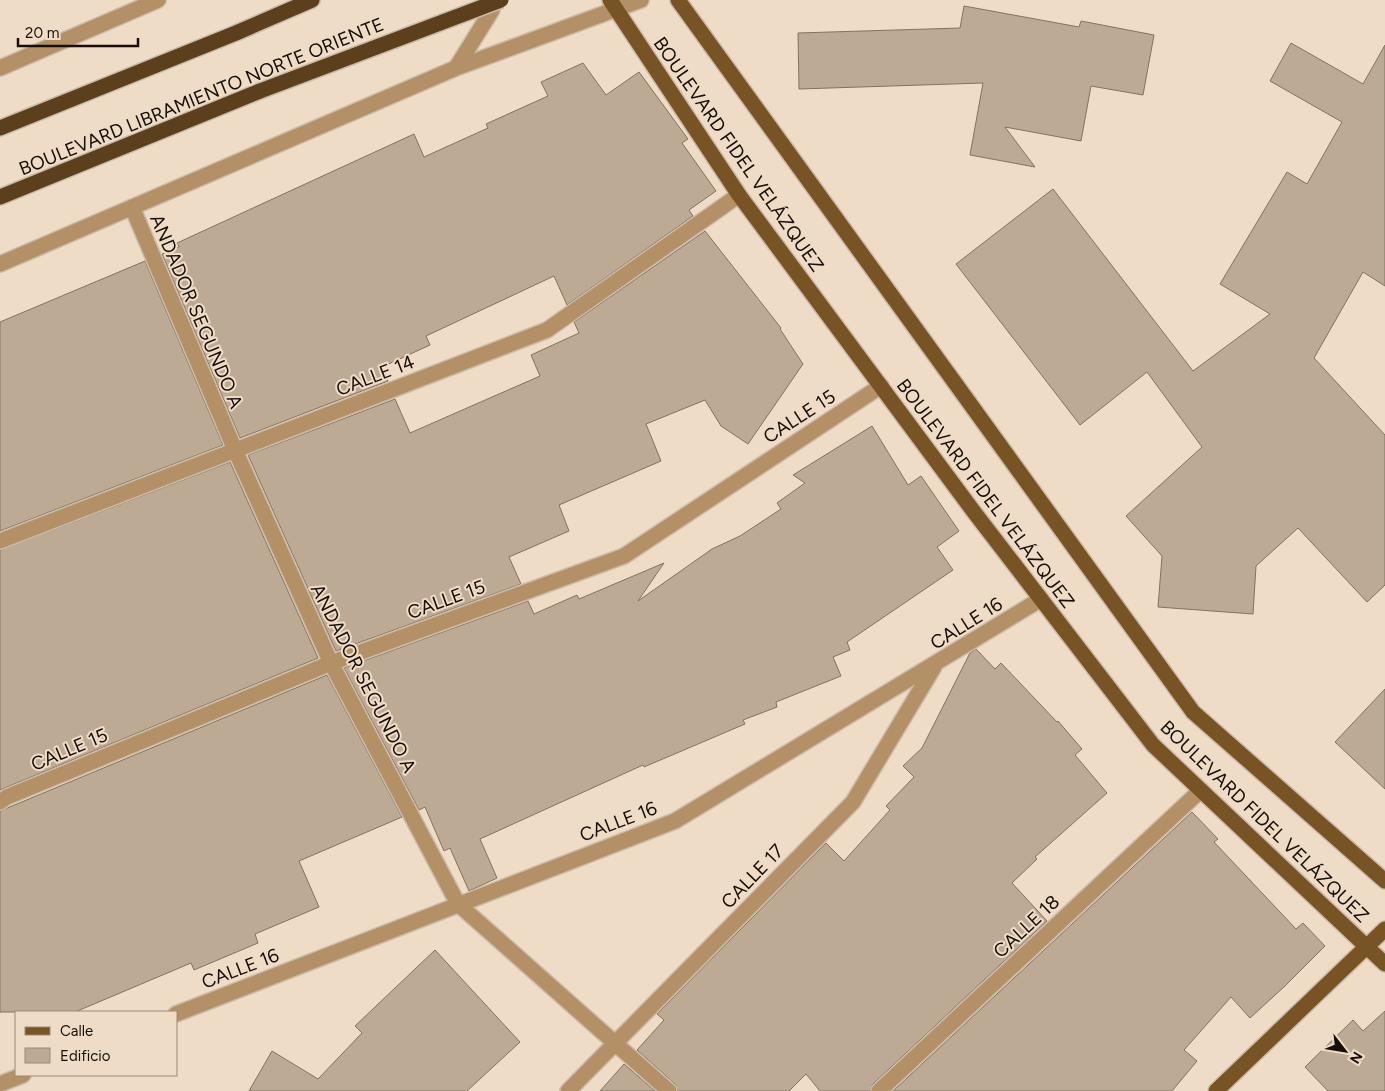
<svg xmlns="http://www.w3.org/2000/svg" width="1385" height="1091" viewBox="0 0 1385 1091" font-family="Figtree,sans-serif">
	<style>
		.building { fill: #bcaa95; stroke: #83725f }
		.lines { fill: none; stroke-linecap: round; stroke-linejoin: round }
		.minor-casing { stroke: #ccbba8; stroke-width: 18 }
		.major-casing { stroke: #ccbba8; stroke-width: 18 }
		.highway-casing { stroke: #ccbba8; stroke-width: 18 }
		.minor { stroke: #b39066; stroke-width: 15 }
		.major { stroke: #785323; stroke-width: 15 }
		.highway { stroke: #5c401e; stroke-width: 15 }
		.highway-bridge-casing { stroke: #ccbba8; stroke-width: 18; stroke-linecap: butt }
		.highway-bridge { stroke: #5c401e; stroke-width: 15 }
		.labels { text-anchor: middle; stroke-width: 4; stroke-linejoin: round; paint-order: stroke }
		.street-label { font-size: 19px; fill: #150f08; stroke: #efdcc6 }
	</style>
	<rect width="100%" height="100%" fill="#efdcc6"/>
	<path class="building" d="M964 6 1079 27 1081 21 1154 35 1143 95 1091 86 1081 141 1005 127 1035 167 970 155 983 83 799 89 798 33 960 28Z
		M1291 43 1363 84 1385 45V286L1363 272 1314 358 1385 435V585L1367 602 1298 528 1256 566 1253 614 1158 607 1162 556 1126 516 1202 447 1147 372 1080 425 956 264 1053 189 1193 371 1270 314 1220 284 1287 172 1307 184 1342 122 1270 81Z
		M583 63 606 95 639 72 688 139 682 143 716 191 689 210 693 216 567 305 554 276 426 336 430 345 382 367 388 381 240 438 162 254 179 247 177 243 414 134 424 157 488 128 486 124 548 96 541 82Z
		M705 231 781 328 780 329 803 364 748 444 721 426 705 400 646 424 661 461 559 505 569 531 509 557 521 584 336 651 248 455 395 399 410 433 540 376 531 355 579 333 574 322Z
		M145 261 223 445 0 531V322Z
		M872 426 908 485 921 476 959 531 937 547 953 570 847 642 850 650 833 657 841 676 776 702 777 707 743 720 745 724 644 767 643 765 480 839 497 878 469 891 450 848 444 851 425 807 419 810 344 668 528 601 534 614 577 595 579 599 664 563 638 601 712 549 740 536 781 509 777 503 805 483 793 475Z
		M230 462 318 658 0 790V550Z
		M976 649 995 669 1001 663 1057 722 1058 721 1082 749 1075 755 1107 793 1035 857 1037 859 1012 883 1047 921 873 1084 870 1091H820L806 1074 789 1091H678L675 1084 637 1050 664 1020 657 1014 826 843 844 861 890 810 886 806 914 777 903 766 922 748 970 653Z
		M327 675 402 817 299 861 319 907 255 934 258 943 194 970 191 963 75 1012H0V811Z
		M1385 689V789L1335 742Z
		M1192 812 1218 839 1214 842 1296 929 1303 923 1325 946 1285 986 1250 1018 1231 997 1184 1050 1197 1061 1172 1091H893Z
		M435 950 520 1042 467 1091H249L272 1051 318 1079 362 1033 355 1026Z
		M1385 1011V1091H1328L1305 1067 1353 1020 1363 1031Z
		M624 1064 655 1091H600Z"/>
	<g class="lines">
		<g class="minor-casing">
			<path id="minor" d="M0 68 158 0
				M456 68 492 10 491 0
				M132 207 235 450 331 663 458 904 669 1091
				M0 264 456 68 641 0
				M0 541 547 330 739 195
				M0 802 7 797 331 663 624 556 881 386
				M176 1014 675 821 1041 599
				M0 1084 23 1075
				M568 1091 853 802 934 667
				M879 1091 1201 790"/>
		</g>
		<g class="major-casing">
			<path id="major" d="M610 0 739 195 974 512 1153 745 1385 964
				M678 0 1193 712 1385 881
				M1216 1091 1385 929"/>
		</g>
		<g class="highway-casing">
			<path id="highway" d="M0 128 236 33 312 0
				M0 197 260 91"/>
		</g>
		<use href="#minor" class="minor"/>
		<use href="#major" class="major"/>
		<use href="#highway" class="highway"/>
		<g class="highway-bridge-casing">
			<path id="highway-bridge" d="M260 91 501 0"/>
		</g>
		<use href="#highway-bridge" class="highway-bridge"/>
	</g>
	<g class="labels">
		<g class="street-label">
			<text transform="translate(201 96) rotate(-22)" y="7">BOULEVARD LIBRAMIENTO NORTE ORIENTE</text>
			<text transform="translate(739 154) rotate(55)" y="7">BOULEVARD FIDEL VELÁZQUEZ</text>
			<text transform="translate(197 311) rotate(67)" y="7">ANDADOR SEGUNDO A</text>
			<text transform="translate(375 375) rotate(-21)" y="7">CALLE 14</text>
			<text transform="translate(799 416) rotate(-33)" y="7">CALLE 15</text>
			<text transform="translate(986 493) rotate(53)" y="7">BOULEVARD FIDEL VELÁZQUEZ</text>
			<text transform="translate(446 599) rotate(-20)" y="7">CALLE 15</text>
			<text transform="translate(966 623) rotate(-32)" y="7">CALLE 16</text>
			<text transform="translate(364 678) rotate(63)" y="7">ANDADOR SEGUNDO A</text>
			<text transform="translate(69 749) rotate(-23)" y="7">CALLE 15</text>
			<text transform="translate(618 821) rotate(-21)" y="7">CALLE 16</text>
			<text transform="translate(1265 821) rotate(44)" y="7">BOULEVARD FIDEL VELÁZQUEZ</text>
			<text transform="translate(752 876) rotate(-46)" y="7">CALLE 17</text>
			<text transform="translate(1026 926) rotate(-43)" y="7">CALLE 18</text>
			<text transform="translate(240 968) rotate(-21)" y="7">CALLE 16</text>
		</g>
	</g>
	<rect x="15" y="1011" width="162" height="65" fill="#efdcc6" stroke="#988a7a"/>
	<rect x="25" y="1027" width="25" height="8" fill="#785323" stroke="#988a7a"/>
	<text x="60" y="1036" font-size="15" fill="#150f08">Calle</text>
	<rect x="25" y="1048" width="25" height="15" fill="#bcaa95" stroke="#988a7a"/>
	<text x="60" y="1061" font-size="15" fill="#150f08">Edificio</text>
	<g transform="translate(1345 1051) rotate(121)" stroke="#efdcc6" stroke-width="4" paint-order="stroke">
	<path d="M0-4L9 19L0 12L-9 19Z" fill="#150f08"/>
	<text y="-8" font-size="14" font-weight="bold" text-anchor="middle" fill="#150f08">N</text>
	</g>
	<path d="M18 38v8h120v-8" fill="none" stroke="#150f08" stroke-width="2.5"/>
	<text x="25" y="38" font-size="15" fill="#150f08" stroke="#efdcc6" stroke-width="4" paint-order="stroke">20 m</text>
</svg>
